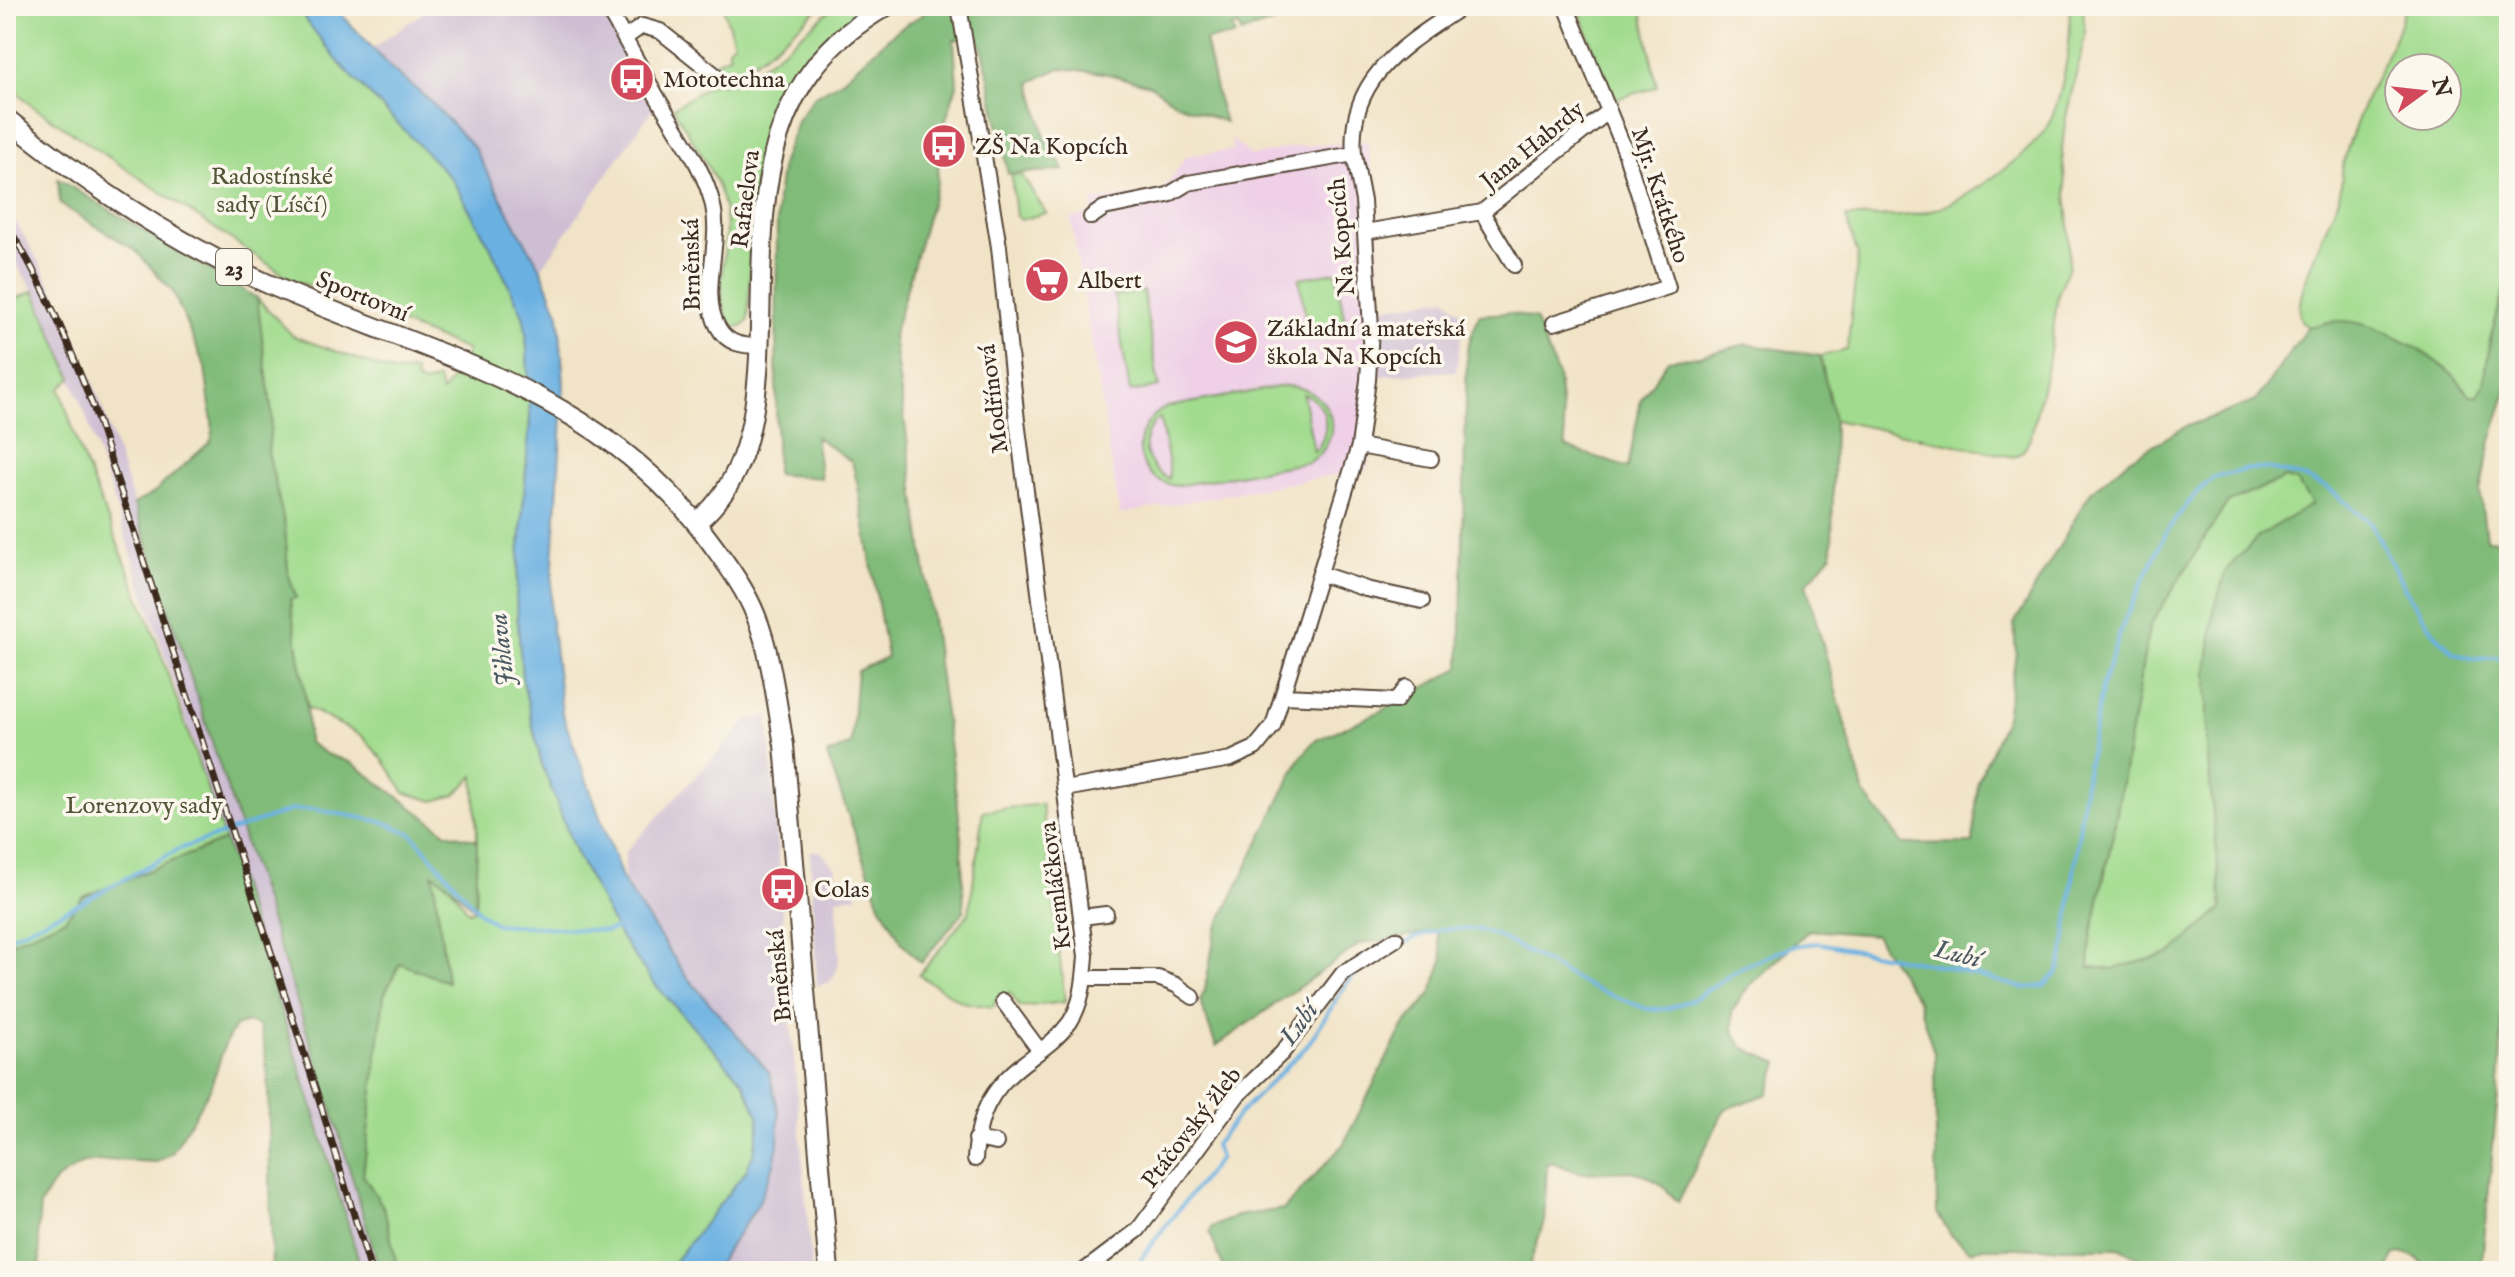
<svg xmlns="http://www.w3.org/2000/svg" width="2515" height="1277" viewBox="0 0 2515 1277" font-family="'IM FELL English',serif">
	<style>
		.built { fill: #efd0e7 }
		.industrial { fill: #cdbed3 }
		.green { fill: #a1db8e; stroke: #6e8256; stroke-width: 2; fill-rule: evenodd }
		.forest { fill: #80bb79; stroke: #5e724c; stroke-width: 2; fill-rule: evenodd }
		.water { fill: #6bb1e2; stroke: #536e80; stroke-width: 2 }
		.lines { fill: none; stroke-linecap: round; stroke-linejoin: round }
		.stream { stroke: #6bb1e2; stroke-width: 4 }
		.minor-casing { stroke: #564637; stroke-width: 18 }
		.major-casing { stroke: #564637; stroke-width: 22 }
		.minor { stroke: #fff; stroke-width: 14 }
		.major { stroke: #fff; stroke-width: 18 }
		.rail-casing { stroke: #3b2a1e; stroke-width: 7 }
		.rail { stroke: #fbf7ec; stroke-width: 4; stroke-dasharray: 12; stroke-linecap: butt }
		.labels { text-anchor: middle; stroke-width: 7; stroke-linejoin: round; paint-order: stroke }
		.shield { fill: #fbf7ec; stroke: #75685c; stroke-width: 2 }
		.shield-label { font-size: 22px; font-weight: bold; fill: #3b2a1e }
		.poi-label { font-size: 24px; fill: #3b2a1e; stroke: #fbf7ec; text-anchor: start }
		.street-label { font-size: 24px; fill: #3b2a1e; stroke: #fbf7ec }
		.park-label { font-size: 24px; fill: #54563a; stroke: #fbf7ec }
		.water-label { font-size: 26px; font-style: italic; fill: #4c5963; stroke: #fbf7ec }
	</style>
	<rect width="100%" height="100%" fill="#fbf7ec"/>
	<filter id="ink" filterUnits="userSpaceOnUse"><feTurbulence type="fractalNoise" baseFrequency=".0125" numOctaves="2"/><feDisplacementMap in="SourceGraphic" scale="16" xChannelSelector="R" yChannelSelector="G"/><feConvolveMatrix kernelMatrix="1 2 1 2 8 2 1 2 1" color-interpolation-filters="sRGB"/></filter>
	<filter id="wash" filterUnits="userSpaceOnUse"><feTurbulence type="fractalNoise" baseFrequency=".006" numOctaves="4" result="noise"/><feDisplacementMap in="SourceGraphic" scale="32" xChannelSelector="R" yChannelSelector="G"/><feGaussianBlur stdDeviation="1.8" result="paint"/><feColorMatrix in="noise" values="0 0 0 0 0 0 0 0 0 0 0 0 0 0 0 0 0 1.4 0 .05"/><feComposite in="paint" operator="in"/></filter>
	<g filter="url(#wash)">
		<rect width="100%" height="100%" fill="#f1e3c6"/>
		<path class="built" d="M1231 139 1252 156 1293 147 1367 141 1378 211 1380 376 1367 469 1120 514 1071 219 1093 213V201L1162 192 1186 156 1233 150Z"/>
		<path class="industrial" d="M433 6H606L659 100 541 269 521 235 473 146 373 48Z
			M6 208 26 239 54 290 72 329 102 406 326 1090 380 1271H362L309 1096 85 413 38 298 6 248Z
			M1446 298 1464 315 1456 371 1380 376V308Z
			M768 717 787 977 812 1271H713L758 1204 778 1145 779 1113 769 1072 686 976 624 883 625 852 749 719Z
			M810 851H820L835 867 837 887 856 886 857 896 837 898 839 959 836 972 830 982 817 986Z"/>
		<path class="green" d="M6 6H295L340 64 452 179 490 246 523 315 526 330 530 418 516 598 522 677 541 762 576 853 619 935 653 982 743 1082 758 1114 759 1128 753 1155 746 1171 667 1271H398L384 1208 363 1175 384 995 400 963 447 981 433 873 449 885 469 912 475 909 477 833 474 776 455 795 434 801 405 793 384 761 362 736 308 708 299 666 290 599 296 597 288 572 285 527 268 452 272 415 257 298 293 336 393 372 415 371 416 380 424 384 438 379 442 393 463 363 467 350 289 278 31 105 11 86 6 89Z
			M723 6H821C803 22 753 68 732 73 722 75 716 71 709 65L730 55 728 48 734 43Z
			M835 6H868C818 42 778 94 762 155 748 207 751 267 748 321 742 328 737 328 729 324 711 286 732 247 724 208 718 175 690 137 673 108L713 83 732 82 757 69 785 48Z
			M1578 6H1641L1657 87 1612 100Z
			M2069 6H2083L2085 37 2065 121 2062 151 2069 224V266L2058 295 2049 358 2031 436 2023 451 2014 457 1834 420 1820 356 1847 350 1858 255 1846 217C1875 216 1909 219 1937 209 1968 198 2026 157 2045 130 2062 105 2073 37 2069 6Z
			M2404 6H2509V277L2505 285 2490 341 2484 385 2477 398 2469 395 2463 386 2326 322C2261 352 2335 213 2339 197 2342 187 2341 176 2343 166 2347 147 2355 127 2362 108 2373 79 2401 35 2404 6ZM2399 68H2447V116H2399Z
			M1021 174 1046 213 1020 220 1016 216 1011 175Z
			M1336 272 1347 334 1309 340 1299 278Z
			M34 291 72 378 60 389 80 451 152 628 225 840 83 897 65 919 6 945V410L11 407 6 398V303Z
			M1143 291 1159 387 1130 392 1114 296Z
			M1284 386C1330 385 1350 435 1310 462L1176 486C1131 479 1128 426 1167 407ZM1303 394C1329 402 1332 433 1314 452ZM1160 418 1169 465V479C1144 467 1136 435 1160 418Z
			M2285 478 2296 481 2313 504 2214 610 2207 673V749L2222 909 2172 953 2113 969 2088 967 2091 939 2113 834 2149 627 2227 503Z
			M1042 804 1065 1002 1020 1007 1010 992 994 1002 995 1005 992 1007 962 1002 919 975 969 913 983 811Z"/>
		<path class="forest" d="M936 6H1318L1310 12 1241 33 1239 26 1232 27 1235 36 1205 40 1218 99 1225 122 1178 104 1150 85 1104 73 1060 68 1031 82 1045 138 1064 170 1008 174 984 54 977 36 954 40 957 85 941 135 937 183 893 336 961 830 964 911 921 963 902 943 880 904 827 755 851 744 857 671 887 657 858 486 852 462 815 436 821 478 776 474 777 199 782 162 798 119 815 96 840 82 896 31Z
			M58 179 257 298 272 415 268 452 285 527 288 572 296 598 290 599C297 647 308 694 308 742L326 754 352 763 447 833 477 840 475 909 449 885 433 874 447 982 400 963 384 995 363 1175 384 1208 398 1271H380L326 1090 134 504 152 494 211 441 213 430 205 367 173 292 135 250 60 204Z
			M2509 277V385L2491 441 2480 492 2486 539 2509 541V858L2500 1072 2481 1271H2426C2421 1257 2408 1250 2394 1256L2388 1271H2145C2140 1257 2131 1250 2116 1248H1982L1970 1251 1951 1235 1937 1213 1935 1056 1918 1001 1875 935 1809 930 1748 987 1732 1012 1733 1029 1742 1047 1779 1063 1768 1094 1725 1109 1678 1202 1662 1185 1643 1174 1631 1171 1581 1173 1551 1162 1547 1164 1544 1221 1528 1271H1225L1210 1233 1212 1227 1237 1216 1284 1209 1343 1145 1402 1028 1431 994 1443 960 1437 931 1360 944 1216 1046 1200 1001 1205 990 1215 932 1299 760 1314 741 1379 712 1460 668 1467 348 1479 315 1508 313 1535 319 1558 376 1566 447 1628 468 1641 399 1668 360 1699 356 1746 344 1820 356 1834 420 1832 554 1806 584 1864 793 1903 844 1973 843 1978 781 2006 717 2016 653 2014 624 2090 493 2129 459 2185 427 2256 401 2308 326C2318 327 2327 321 2338 321 2353 320 2373 327 2386 333 2410 343 2436 360 2455 377 2463 385 2466 396 2477 397L2484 385 2490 341 2505 285ZM2285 478 2296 481 2312 504 2259 536 2226 570 2214 610 2207 673V749L2222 909 2172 953 2113 969 2089 967 2091 939 2113 834 2149 627 2227 503Z
			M225 840 309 1096 362 1271H272L268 1078 264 1045 259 1026 248 1022 235 1026 225 1044 210 1089 172 1153 157 1162 112 1160 83 1163 56 1180 50 1188 40 1205 38 1231 41 1271H6V945L65 919 83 897Z"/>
		<path class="water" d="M295 6H334L392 69 430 101 473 146 521 235 541 269 559 315 564 386 550 612 562 713 624 883 686 976 769 1072 779 1113 778 1145 774 1164 758 1204 713 1271H667L746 1171 753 1155 759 1128 758 1114 743 1082 653 982 619 935 576 853 541 762 522 677 516 598 530 418 526 330 523 315 490 246 452 179 340 64Z"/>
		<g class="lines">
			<path class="stream" d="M6 939 83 902 179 849 292 810 313 809 384 822 412 834 479 912 496 924 606 931 620 928
				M1133 1271 1159 1234 1220 1158 1215 1145 1241 1112 1307 1046 1351 977 1416 937 1445 929H1475L1496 935 1590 987 1647 1009H1667L1694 999 1742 967 1793 946 1818 943 1941 966 2023 988 2044 986 2058 972 2064 953 2086 774 2102 686 2124 621 2168 529 2198 491 2213 478 2249 469H2268L2299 476 2326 487 2370 522 2406 591 2436 635 2454 653 2473 659 2509 657"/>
		</g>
	</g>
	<g filter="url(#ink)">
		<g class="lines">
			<g class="minor-casing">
				<path id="minor" d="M606 6C625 38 642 71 660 102 679 135 705 169 713 206 722 244 699 293 718 327 727 344 742 346 760 346
					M959 6 999 247 1017 421 1086 956C1084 979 1083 1002 1070 1022 1057 1040 1041 1050 1024 1063 989 1090 978 1116 975 1159
					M625 38 642 26 660 31 719 78
					M1354 154C1347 76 1407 44 1463 6
					M1482 212 1514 265
					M1365 232 1482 212 1609 111
					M1554 323 1668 287 1624 148 1566 6
					M1359 446 1431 459
					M1321 574 1366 589 1422 601
					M1284 696 1396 701 1407 687
					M1065 789 1231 759 1255 748 1273 726 1359 446 1368 380 1371 328 1363 201 1354 154 1188 183 1168 195 1104 208 1091 217
					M1082 917 1106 914
					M1085 978H1158L1176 985 1193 997
					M1003 1001 1040 1051
					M976 1139 996 1143
					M1084 1271 1138 1230 1237 1096 1282 1053 1343 973 1396 939"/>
			</g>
			<g class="major-casing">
				<path id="major" d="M6 118C85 183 172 241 266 283 430 356 601 388 712 544 728 566 746 590 756 616 771 653 777 705 784 745L829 1271
					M697 522C746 482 756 417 759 357 765 219 746 86 887 6"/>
			</g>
			<use href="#minor" class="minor"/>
			<use href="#major" class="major"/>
			<g class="rail-casing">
				<path id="rail" d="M6 224C44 282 69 345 94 409L317 1093 371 1271"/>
			</g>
			<use href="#rail" class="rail"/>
		</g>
	</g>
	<defs>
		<g id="bus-disc" transform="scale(2.3)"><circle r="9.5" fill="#d1495b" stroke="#fbf7ec"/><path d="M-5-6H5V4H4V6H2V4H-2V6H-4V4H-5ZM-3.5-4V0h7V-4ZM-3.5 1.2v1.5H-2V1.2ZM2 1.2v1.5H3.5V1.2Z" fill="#fff"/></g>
		<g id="supermarket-disc" transform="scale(2.3)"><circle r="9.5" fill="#d1495b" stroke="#fbf7ec"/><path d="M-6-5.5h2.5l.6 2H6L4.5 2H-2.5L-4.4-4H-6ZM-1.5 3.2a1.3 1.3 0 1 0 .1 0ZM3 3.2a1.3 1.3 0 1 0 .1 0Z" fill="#fff"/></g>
		<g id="school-disc" transform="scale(2.3)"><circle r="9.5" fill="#d1495b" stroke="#fbf7ec"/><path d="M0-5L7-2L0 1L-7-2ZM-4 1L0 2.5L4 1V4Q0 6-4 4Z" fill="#fff"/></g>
	</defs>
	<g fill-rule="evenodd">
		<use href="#bus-disc" x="632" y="79"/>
		<use href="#bus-disc" x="944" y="146"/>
		<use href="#supermarket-disc" x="1047" y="280"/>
		<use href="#school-disc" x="1236" y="342"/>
		<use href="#bus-disc" x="783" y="889"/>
	</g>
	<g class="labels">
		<rect class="shield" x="216" y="249" width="36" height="36" rx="6"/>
		<g class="shield-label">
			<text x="234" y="275">23</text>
		</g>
		<g class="poi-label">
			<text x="663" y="87">Mototechna</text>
			<text x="975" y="154">ZŠ Na Kopcích</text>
			<text x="1078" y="288">Albert</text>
			<text x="1267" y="336">Základní a mateřská<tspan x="1267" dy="28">škola Na Kopcích</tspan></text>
			<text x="814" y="897">Colas</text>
		</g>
		<g class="street-label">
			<text transform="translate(1532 145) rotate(-39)" y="8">Jana Habrdy</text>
			<text transform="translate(1661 195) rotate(72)" y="8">Mjr. Krátkého</text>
			<text transform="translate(745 199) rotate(-83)" y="8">Rafaelova</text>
			<text transform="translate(1341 237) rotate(-95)" y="8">Na Kopcích</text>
			<text transform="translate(691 265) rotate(-91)" y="8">Brněnská</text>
			<text transform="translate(363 296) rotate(22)" y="8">Sportovní</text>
			<text transform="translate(993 399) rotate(-97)" y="8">Modřínová</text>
			<text transform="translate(1055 886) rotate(-97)" y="8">Kremláčkova</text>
			<text transform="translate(779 976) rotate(-95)" y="8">Brněnská</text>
			<text transform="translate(1191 1127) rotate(-52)" y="8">Ptáčovský žleb</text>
		</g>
		<g class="park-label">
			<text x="272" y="184">Radostínské<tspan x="272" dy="28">sady (Lísčí)</tspan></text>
			<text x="144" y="813">Lorenzovy sady</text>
		</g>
		<g class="water-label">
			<text transform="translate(501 650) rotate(-96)" y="9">Jihlava</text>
			<text transform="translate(1958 953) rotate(14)" y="9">Lubí</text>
			<text transform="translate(1298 1023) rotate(-54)" y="9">Lubí</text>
		</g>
	</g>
	<rect width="2515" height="1277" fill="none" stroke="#fbf7ec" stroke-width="32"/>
	<g transform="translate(2423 92) rotate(75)"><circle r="38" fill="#fbf7ec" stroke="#aea59a" stroke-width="2"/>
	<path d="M0-6L14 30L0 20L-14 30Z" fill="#d1495b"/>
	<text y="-12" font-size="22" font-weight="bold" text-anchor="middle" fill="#3b2a1e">N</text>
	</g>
</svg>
